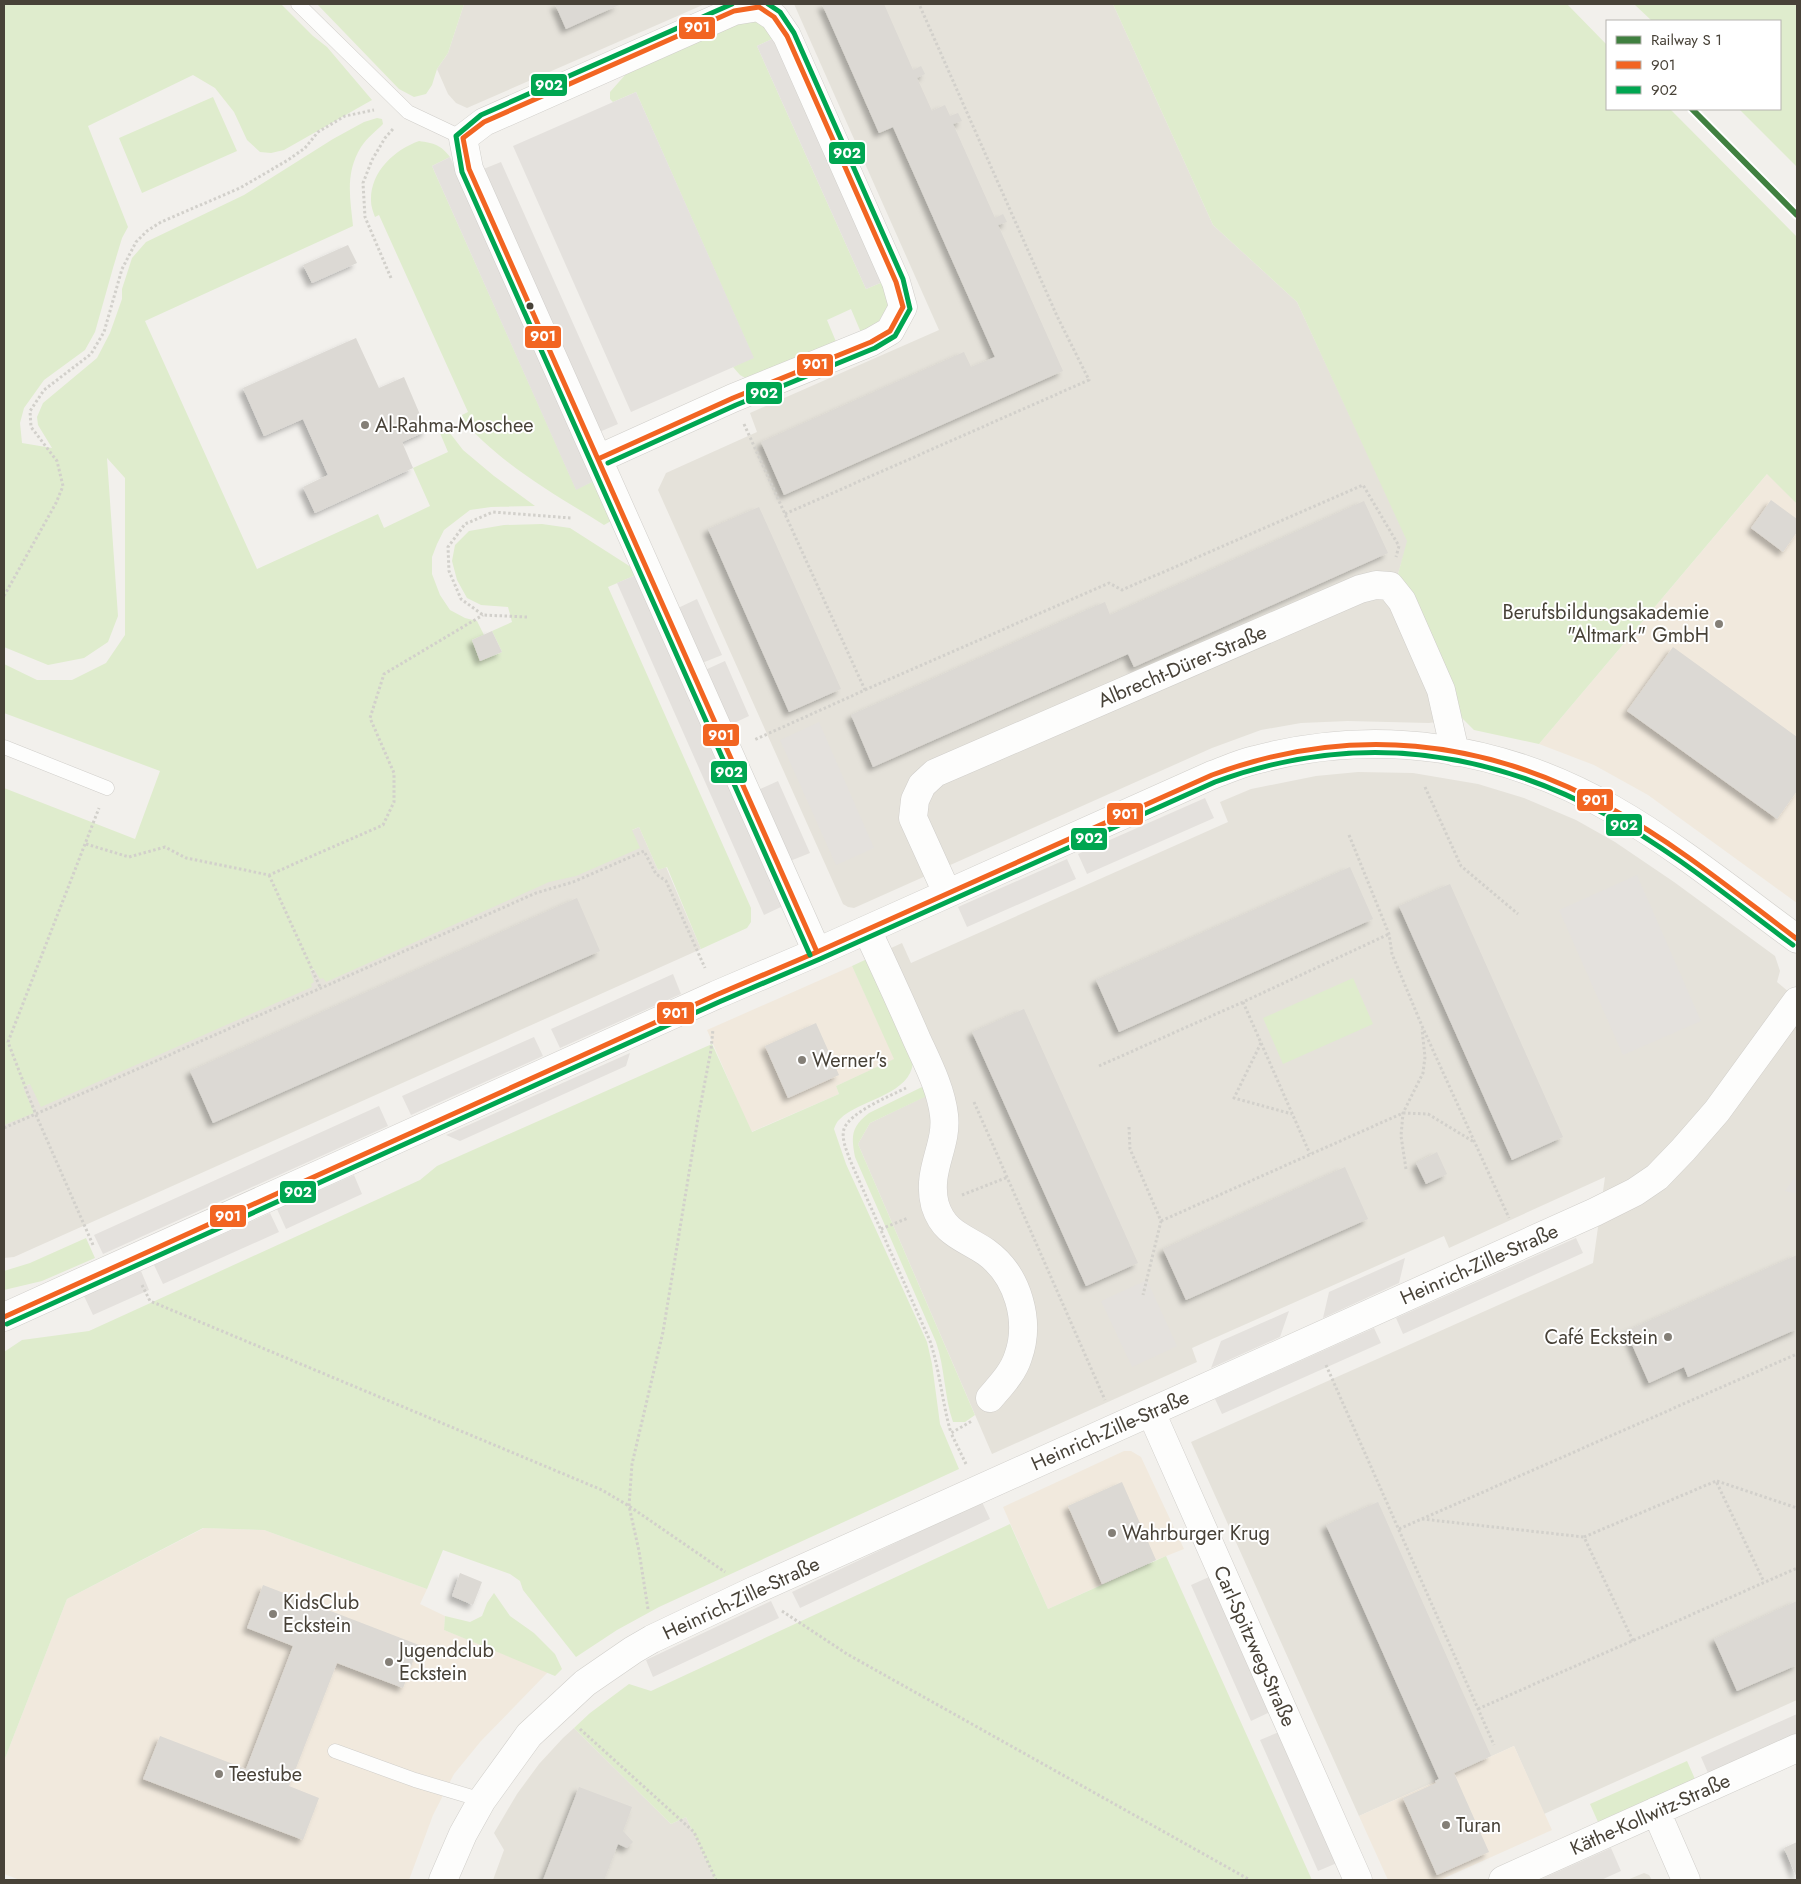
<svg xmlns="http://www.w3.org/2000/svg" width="1801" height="1884" viewBox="0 0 1801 1884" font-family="Jost,sans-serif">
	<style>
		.residential { fill: #e5e2da }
		.commercial { fill: #f1e9dd }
		.green { fill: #dfeccd }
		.parking { fill: #e4e1dd }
		.building { fill: #dcd9d4; filter: url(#shadow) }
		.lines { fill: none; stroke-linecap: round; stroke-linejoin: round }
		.service-casing { stroke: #d0ceca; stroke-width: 15 }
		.minor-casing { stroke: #d0ceca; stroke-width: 29 }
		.path { stroke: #d2d0cb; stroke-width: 3; stroke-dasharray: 2.5 2.5; stroke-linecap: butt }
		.service { stroke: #fdfdfc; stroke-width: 14 }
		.minor { stroke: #fdfdfc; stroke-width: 28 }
		.bus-1-casing { stroke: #fff; stroke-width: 9 }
		.bus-2-casing { stroke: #fff; stroke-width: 9 }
		.bus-1 { stroke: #f26522; stroke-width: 5 }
		.bus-2 { stroke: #00a651; stroke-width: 5 }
		.rail-1-casing { stroke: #fff; stroke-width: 10 }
		.rail-1 { stroke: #408040; stroke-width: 6 }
		.bus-dot { fill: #484238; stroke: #fff; stroke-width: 2 }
		.poi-dot { fill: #847f77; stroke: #fff; stroke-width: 2 }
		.labels { text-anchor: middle; stroke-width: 4; stroke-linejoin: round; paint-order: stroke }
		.poi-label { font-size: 20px; fill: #484238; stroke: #fff; text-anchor: start }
		.street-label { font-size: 20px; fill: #484238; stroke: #fff }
		.line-badge { stroke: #fff; stroke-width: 2 }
		.badge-label { font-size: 14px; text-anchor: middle; font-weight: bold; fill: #fff }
	</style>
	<defs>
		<filter id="shadow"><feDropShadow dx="-4.5" dy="4.5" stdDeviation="2.5" flood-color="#0004"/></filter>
	</defs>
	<rect width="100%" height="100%" fill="#f2f0ec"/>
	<path class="residential" d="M464 4H705L467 108 456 103 448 94 437 69 448 53Z
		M794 4H1113L1213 225 1297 302 1408 541 1398 574 1462 718 1429 723 1348 721 1301 723 1261 730 1212 748 854 908 848 907 843 904 658 490 666 473 757 432 750 413 939 330Z
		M1358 772 1413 773 1478 784 1524 798 1576 820 1615 842 1674 882 1775 956 1780 971 1777 982 1797 999V1700L1544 1814 1514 1746 1359 1816 1191 1442 1593 1263 1605 1177 1449 1248 1444 1236 1192 1348 1197 1362 992 1454 858 1144 870 1123 930 1094 867 959 902 943 911 963 1228 822 1220 802 1251 789 1316 776Z
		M639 827 658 870 666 867 701 949 14 1257 4 1258V1093L130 1050Z
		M574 1728 671 1824 686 1817 715 1880H493L504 1850 494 1833 517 1794 539 1764 563 1738Z
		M1644 1873 1649 1875 1652 1880H1627Z"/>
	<path class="commercial" d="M1768 473 1797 504V903L1648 795 1594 765 1539 744Z
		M852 966 895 1059 836 1086 839 1094 751 1132 707 1030Z
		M1124 1451H1131L1141 1457 1184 1549 1156 1560 1048 1609 1003 1507Z
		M204 1528 264 1530 427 1589 420 1604 445 1616 444 1630 548 1672 481 1741 454 1774 433 1815 409 1880H20L4 1874V1761L67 1599Z
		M1514 1746 1552 1830 1440 1880H1388L1359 1816Z"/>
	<path class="green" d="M4 4H281L313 36 327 47 372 100 284 150 271 153 260 152 247 140 234 112 215 88 193 75 88 126 128 227 122 238 113 268 95 332 85 350 44 380 24 408 20 423 22 443 52 448 38 425 37 417 43 403 97 358 110 333 122 299V289L132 258 146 242 244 195 333 139 364 122 377 118 382 119 383 124C376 131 367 138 361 147 345 173 350 197 353 226L145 321 257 569 378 514 384 528 430 506 413 468 448 452 437 426 443 424 463 450 494 476 535 506 491 507 470 510 444 530 437 544 432 557V574L440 595 450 610 465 618 477 621 484 635 472 640 480 661 502 652 492 631 512 622 508 607 481 605 467 598 457 580 452 561 455 545 469 531 504 525 542 524 570 528 634 569 636 575 608 587 751 908V922L747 928 701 949 667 867 658 870 639 827 632 830 640 848 576 876 549 882 326 982 323 978 320 979 314 969 310 971 314 982 311 984 312 987 41 1107 30 1084 23 1087 34 1113 4 1125V788L135 839 160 771 4 713V664L37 680H72L106 663 125 635V478L107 458 118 616 108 642 84 658 48 665 4 647Z
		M317 4H464L448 53 437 69 432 85 426 94 414 97 399 89Z
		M1113 4H1567L1607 45V109H1670L1797 237V504L1767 474 1539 744 1474 730 1462 718 1398 574 1407 541 1297 302 1213 225Z
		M1634 4H1797V167L1739 109H1780V21H1652Z
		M744 20 760 21 776 37 757 46 866 289 885 281 889 305 877 324 862 335 851 309 827 320 837 344 747 379 740 375 733 367 753 357 636 92 613 102 610 99V92L626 74Z
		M213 97 237 151 142 193 119 138Z
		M419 141C434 143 441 145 450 157L432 166 576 489 594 481 611 521 604 525C556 495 495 461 460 416L468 412 379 215 375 217C373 212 371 206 371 201 370 172 394 150 419 141Z
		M867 959 913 1056C913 1059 913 1064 912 1068 904 1096 859 1100 840 1119 837 1121 835 1126 834 1129L846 1164 927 1342 932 1364 940 1424 959 1469 659 1607 617 1630 576 1657 523 1590 520 1581 510 1574 443 1550 427 1589 264 1530 203 1528 67 1599 4 1761V1352L22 1340 89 1331 420 1180 437 1166 712 1044 752 1132 839 1094 836 1086 894 1059 852 966Z
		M1353 978 1373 1024 1283 1064 1263 1018Z
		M926 1085 931 1094 870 1123 858 1144 975 1415 965 1422H953C944 1396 945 1368 936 1342L855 1157C851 1136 851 1127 869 1113Z
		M86 1238 95 1258 42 1281 4 1290V1271L30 1263Z
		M1010 1524 1048 1609 1166 1556 1312 1880H715L686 1817 671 1824 574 1728 590 1713 629 1684 651 1691Z
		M494 1593 510 1616 534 1633 555 1654 562 1669 555 1676 444 1630 445 1616 470 1622 482 1616 487 1603Z
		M1687 1761 1695 1779 1598 1822 1590 1804Z"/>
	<path class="parking" d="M776 37 885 281 866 289 757 46Z
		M636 92 754 358 631 412 513 146Z
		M450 157 594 481 576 490 432 166Z
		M501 162 618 424 597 433 481 170Z
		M636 575 783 906 764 915 617 583Z
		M697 599 722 655 702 663 678 608Z
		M725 661 749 716 730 725 705 670Z
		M819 722 874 848 836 865 780 740Z
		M778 781 810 853 790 861 758 790Z
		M1205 798 1214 818 1087 874 1078 854Z
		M1067 859 1076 879 967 927 958 907Z
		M1637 875 1701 1021 1623 1055 1559 910Z
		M673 974 681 994 560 1048 551 1029Z
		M534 1037 543 1056 411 1115 402 1096Z
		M630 1053 626 1066 460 1141 446 1135Z
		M379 1106 388 1126 103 1254 94 1235Z
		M1797 1174V1194L1785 1191Z
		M354 1175 362 1194 286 1229 277 1209Z
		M270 1213 279 1232 163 1284 154 1265Z
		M1576 1238 1583 1253 1403 1334 1396 1318Z
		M1405 1258 1399 1283 1323 1318 1329 1292Z
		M141 1271 149 1290 93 1315 84 1296Z
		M1147 1280 1177 1346 1132 1367 1101 1301Z
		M1289 1311 1280 1337 1211 1368 1221 1341Z
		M1374 1328 1381 1343 1222 1414 1215 1399Z
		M982 1502 990 1519 800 1608 792 1592Z
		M1209 1577 1270 1712 1251 1721 1191 1585Z
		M771 1601 779 1618 653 1677 646 1660Z
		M1797 1714V1733L1708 1773 1701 1757Z
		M1279 1732 1337 1863 1318 1871 1260 1740Z
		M1611 1848 1621 1871 1601 1880H1539Z"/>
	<path class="building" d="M555 4H618L619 5 566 29Z
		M822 4H884L913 70 921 66 925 74 917 78 932 111 945 105 950 116 958 113 962 121 953 124 995 218 1003 214 1007 222 998 225 1063 371 784 495 761 442 964 352 971 367 995 357 893 127 879 133Z
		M348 245 357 263 312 283 303 265Z
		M356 338 379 388 404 377 427 431 402 442 413 468 315 513 303 487 328 475 303 419 264 436 243 388Z
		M1771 500 1797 519V532L1783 552 1751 528Z
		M1364 501 1388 553 1134 667 1128 654 873 767 851 715 1105 602 1110 615Z
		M759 507 841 689 789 712 708 529Z
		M492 631 502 652 480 661 472 640Z
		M1673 647 1797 737V791L1777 819 1627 711Z
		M1350 867 1373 919 1119 1032 1096 980Z
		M1450 884 1563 1137 1512 1160 1399 906Z
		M577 898 600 951 213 1123 190 1071Z
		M1024 1009 1138 1263 1086 1286 972 1032Z
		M816 1023 839 1075 788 1098 765 1046Z
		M1437 1152 1447 1174 1426 1184 1416 1163Z
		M1345 1167 1368 1219 1186 1300 1163 1249Z
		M1797 1255V1317H1796L1797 1329 1688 1377 1684 1367 1649 1383 1626 1331Z
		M1122 1482 1156 1560 1102 1584 1068 1506Z
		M1378 1502 1491 1756 1454 1773 1489 1852 1437 1875 1403 1798 1436 1783 1435 1781 1439 1779 1326 1525Z
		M460 1573 482 1582 473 1605 452 1596Z
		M263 1585 419 1645 403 1688 337 1663 289 1786 319 1798 303 1840 143 1779 160 1736 246 1769 293 1646 247 1628Z
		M1797 1601V1665L1737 1691 1714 1639Z
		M579 1787 632 1807 623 1831 633 1842 627 1848 618 1844 604 1880H543Z
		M1797 1842V1878L1784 1848Z"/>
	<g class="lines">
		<g class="service-casing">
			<path id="service" d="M298 4 408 112 463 138
				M4 747 107 788
				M335 1751 415 1780 482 1800"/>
		</g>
		<g class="minor-casing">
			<path id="minor" d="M598 459 733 398 871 342 890 331 903 307 896 282 787 36 774 17 759 7 734 11 484 122 463 138 469 169 817 952
				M947 893 913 818 915 800 922 785 935 773 1360 589 1376 585 1390 586 1402 601 1441 690 1455 752
				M867 930C884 966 901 1003 917 1040 928 1064 941 1089 944 1115 948 1146 926 1170 935 1205 944 1234 964 1237 986 1252 1018 1275 1031 1321 1018 1357 1013 1373 1000 1386 990 1398
				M4 1317 716 995 817 952 1212 775C1226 770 1241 763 1255 760 1378 727 1502 746 1612 809 1677 846 1737 895 1797 939
				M1151 1412 1358 1880
				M1656 1811 1686 1880
				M443 1880 463 1834 482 1800 529 1735 585 1683 633 1650 652 1639 753 1591 1595 1212 1635 1192 1657 1177 1683 1150 1717 1111 1797 1001
				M1503 1880 1797 1748"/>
		</g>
		<path class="path" d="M391 278 365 217 363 183 372 160 385 138 393 129
			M744 424 865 690 754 740
			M785 514 1089 380 1057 316 919 4
			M4 596 56 503 63 486 57 461 31 427 30 411 44 390 91 354 104 332 122 269 136 242 147 231 161 222 240 188 288 160 305 148 318 132 345 116 374 110
			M527 617 483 615 461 599 449 571 448 547 465 524 493 512 571 518
			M865 690 1109 583 1122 590 1363 485 1399 546 1396 557
			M1425 787 1461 866 1518 914
			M1349 835 1389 934 1392 954 1422 1026 1509 1218
			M86 844 129 857 165 847 186 858 269 875 383 825 394 802V773L370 718 384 674 483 615
			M269 875 320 987
			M1243 1002 1310 1154
			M1261 1043 1234 1098 1292 1114
			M1099 1066 1243 1002 1389 934
			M906 1088C890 1096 850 1112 844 1129 841 1139 847 1151 850 1160L930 1341C940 1371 942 1402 951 1433
			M974 1102 1105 1400
			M1129 1127 1130 1149 1161 1221 1143 1295
			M4 1128 536 893 573 882 644 851 656 874 666 881 705 968
			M1406 1169 1401 1136 1403 1113 1423 1073 1425 1057 1422 1029
			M962 1195 1008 1177
			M1161 1221 1403 1113 1428 1114 1474 1142
			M881 1229 908 1218
			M93 1245 36 1115 8 1042 99 808
			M142 1285 150 1301 602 1490 629 1506 725 1572
			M1326 1365 1494 1745
			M966 1464 951 1433 972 1421
			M1717 1481 1797 1508
			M1422 1519 1584 1537
			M1399 1529 1797 1354
			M648 1609 639 1551 629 1506 632 1464 663 1332 698 1118 711 1050 713 1029
			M782 1611 847 1654 1250 1880
			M1633 1641 1584 1537 1716 1481 1764 1582
			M1478 1709 1797 1568
			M580 1729 694 1832 716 1880"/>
		<use href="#service" class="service"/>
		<use href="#minor" class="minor"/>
		<g class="bus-1-casing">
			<path id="bus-1" d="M598 459 733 398 871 342 890 331 903 307 896 282 787 36 774 17 759 7 734 11 484 122 463 138 469 169 817 952
				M4 1317 716 995 817 952 1212 775C1349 724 1484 738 1612 809 1678 845 1737 894 1797 939"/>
		</g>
		<g class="bus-2-casing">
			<path id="bus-2" d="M732 4 481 115 456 136 462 172 810 955
				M608 463 736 405 875 348 895 336 910 309 903 279 794 33 780 12 768 4
				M7 1324 719 1002 820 959 1215 782C1351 732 1481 747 1607 815 1673 851 1732 900 1793 945"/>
		</g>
		<use href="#bus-1" class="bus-1"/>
		<use href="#bus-2" class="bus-2"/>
		<g class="rail-1-casing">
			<path id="rail-1" d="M1692 109 1797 215"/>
		</g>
		<use href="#rail-1" class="rail-1"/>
	</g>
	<circle class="bus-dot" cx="530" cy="306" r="4.5"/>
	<g class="poi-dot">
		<circle cx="365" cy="425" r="5"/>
		<circle cx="1719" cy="624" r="5"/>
		<circle cx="802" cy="1060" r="5"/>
		<circle cx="1668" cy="1337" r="5"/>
		<circle cx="1112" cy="1533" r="5"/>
		<circle cx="273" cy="1614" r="5"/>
		<circle cx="389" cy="1662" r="5"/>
		<circle cx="219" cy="1774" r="5"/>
		<circle cx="1446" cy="1825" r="5"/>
	</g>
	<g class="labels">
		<g class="poi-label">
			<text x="375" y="432">Al-Rahma-Moschee</text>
			<text x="1709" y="619" text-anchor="end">Berufsbildungsakademie<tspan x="1709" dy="23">"Altmark" GmbH</tspan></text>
			<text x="812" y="1067">Werner's</text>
			<text x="1658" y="1344" text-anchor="end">Café Eckstein</text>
			<text x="1122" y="1540">Wahrburger Krug</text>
			<text x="283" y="1609">KidsClub<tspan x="283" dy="23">Eckstein</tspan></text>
			<text x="399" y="1657">Jugendclub<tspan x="399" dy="23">Eckstein</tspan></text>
			<text x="229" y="1781">Teestube</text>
			<text x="1456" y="1832">Turan</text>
		</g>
		<g class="street-label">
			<text transform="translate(1182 666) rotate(-23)" y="7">Albrecht-Dürer-Straße</text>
			<text transform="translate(1479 1264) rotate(-24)" y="7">Heinrich-Zille-Straße</text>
			<text transform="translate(1110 1430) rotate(-24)" y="7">Heinrich-Zille-Straße</text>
			<text transform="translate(741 1598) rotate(-25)" y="7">Heinrich-Zille-Straße</text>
			<text transform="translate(1255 1646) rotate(66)" y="7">Carl-Spitzweg-Straße</text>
			<text transform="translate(1650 1814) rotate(-24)" y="7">Käthe-Kollwitz-Straße</text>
		</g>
	</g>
	<g class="line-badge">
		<rect x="678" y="16" width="38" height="24" rx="5" fill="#f26522"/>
		<rect x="530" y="73" width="38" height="24" rx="5" fill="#00a651"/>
		<rect x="828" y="141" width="38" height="24" rx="5" fill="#00a651"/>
		<rect x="524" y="325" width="38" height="24" rx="5" fill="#f26522"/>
		<rect x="796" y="353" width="38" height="24" rx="5" fill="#f26522"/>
		<rect x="745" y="381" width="38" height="24" rx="5" fill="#00a651"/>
		<rect x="702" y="723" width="38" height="24" rx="5" fill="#f26522"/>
		<rect x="710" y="760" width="38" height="24" rx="5" fill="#00a651"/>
		<rect x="1576" y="788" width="38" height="24" rx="5" fill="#f26522"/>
		<rect x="1106" y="802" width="38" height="24" rx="5" fill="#f26522"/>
		<rect x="1605" y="813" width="38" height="24" rx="5" fill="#00a651"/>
		<rect x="1070" y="827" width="38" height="24" rx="5" fill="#00a651"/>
		<rect x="656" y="1001" width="39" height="24" rx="5" fill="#f26522"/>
		<rect x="279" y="1180" width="38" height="24" rx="5" fill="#00a651"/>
		<rect x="209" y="1204" width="38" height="24" rx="5" fill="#f26522"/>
	</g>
	<g class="badge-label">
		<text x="697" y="32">901</text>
		<text x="549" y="90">902</text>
		<text x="847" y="158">902</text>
		<text x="543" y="341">901</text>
		<text x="815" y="369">901</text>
		<text x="764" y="398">902</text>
		<text x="721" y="740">901</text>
		<text x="729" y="777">902</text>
		<text x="1595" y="805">901</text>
		<text x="1125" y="819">901</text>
		<text x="1624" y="830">902</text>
		<text x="1089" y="843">902</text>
		<text x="675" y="1018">901</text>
		<text x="298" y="1197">902</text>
		<text x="228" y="1221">901</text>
	</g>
	<rect width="1801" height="1884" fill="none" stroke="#484238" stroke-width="10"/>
	<rect x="1606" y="20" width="175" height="90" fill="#ffffff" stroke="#b6b3af"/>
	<rect x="1616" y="36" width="25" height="8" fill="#408040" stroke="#b6b3af"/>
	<text x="1651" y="45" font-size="15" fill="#484238">Railway S 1</text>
	<rect x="1616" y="61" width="25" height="8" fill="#f26522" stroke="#b6b3af"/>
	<text x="1651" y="70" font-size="15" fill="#484238">901</text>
	<rect x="1616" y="86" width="25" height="8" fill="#00a651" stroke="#b6b3af"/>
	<text x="1651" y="95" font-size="15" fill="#484238">902</text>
</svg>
